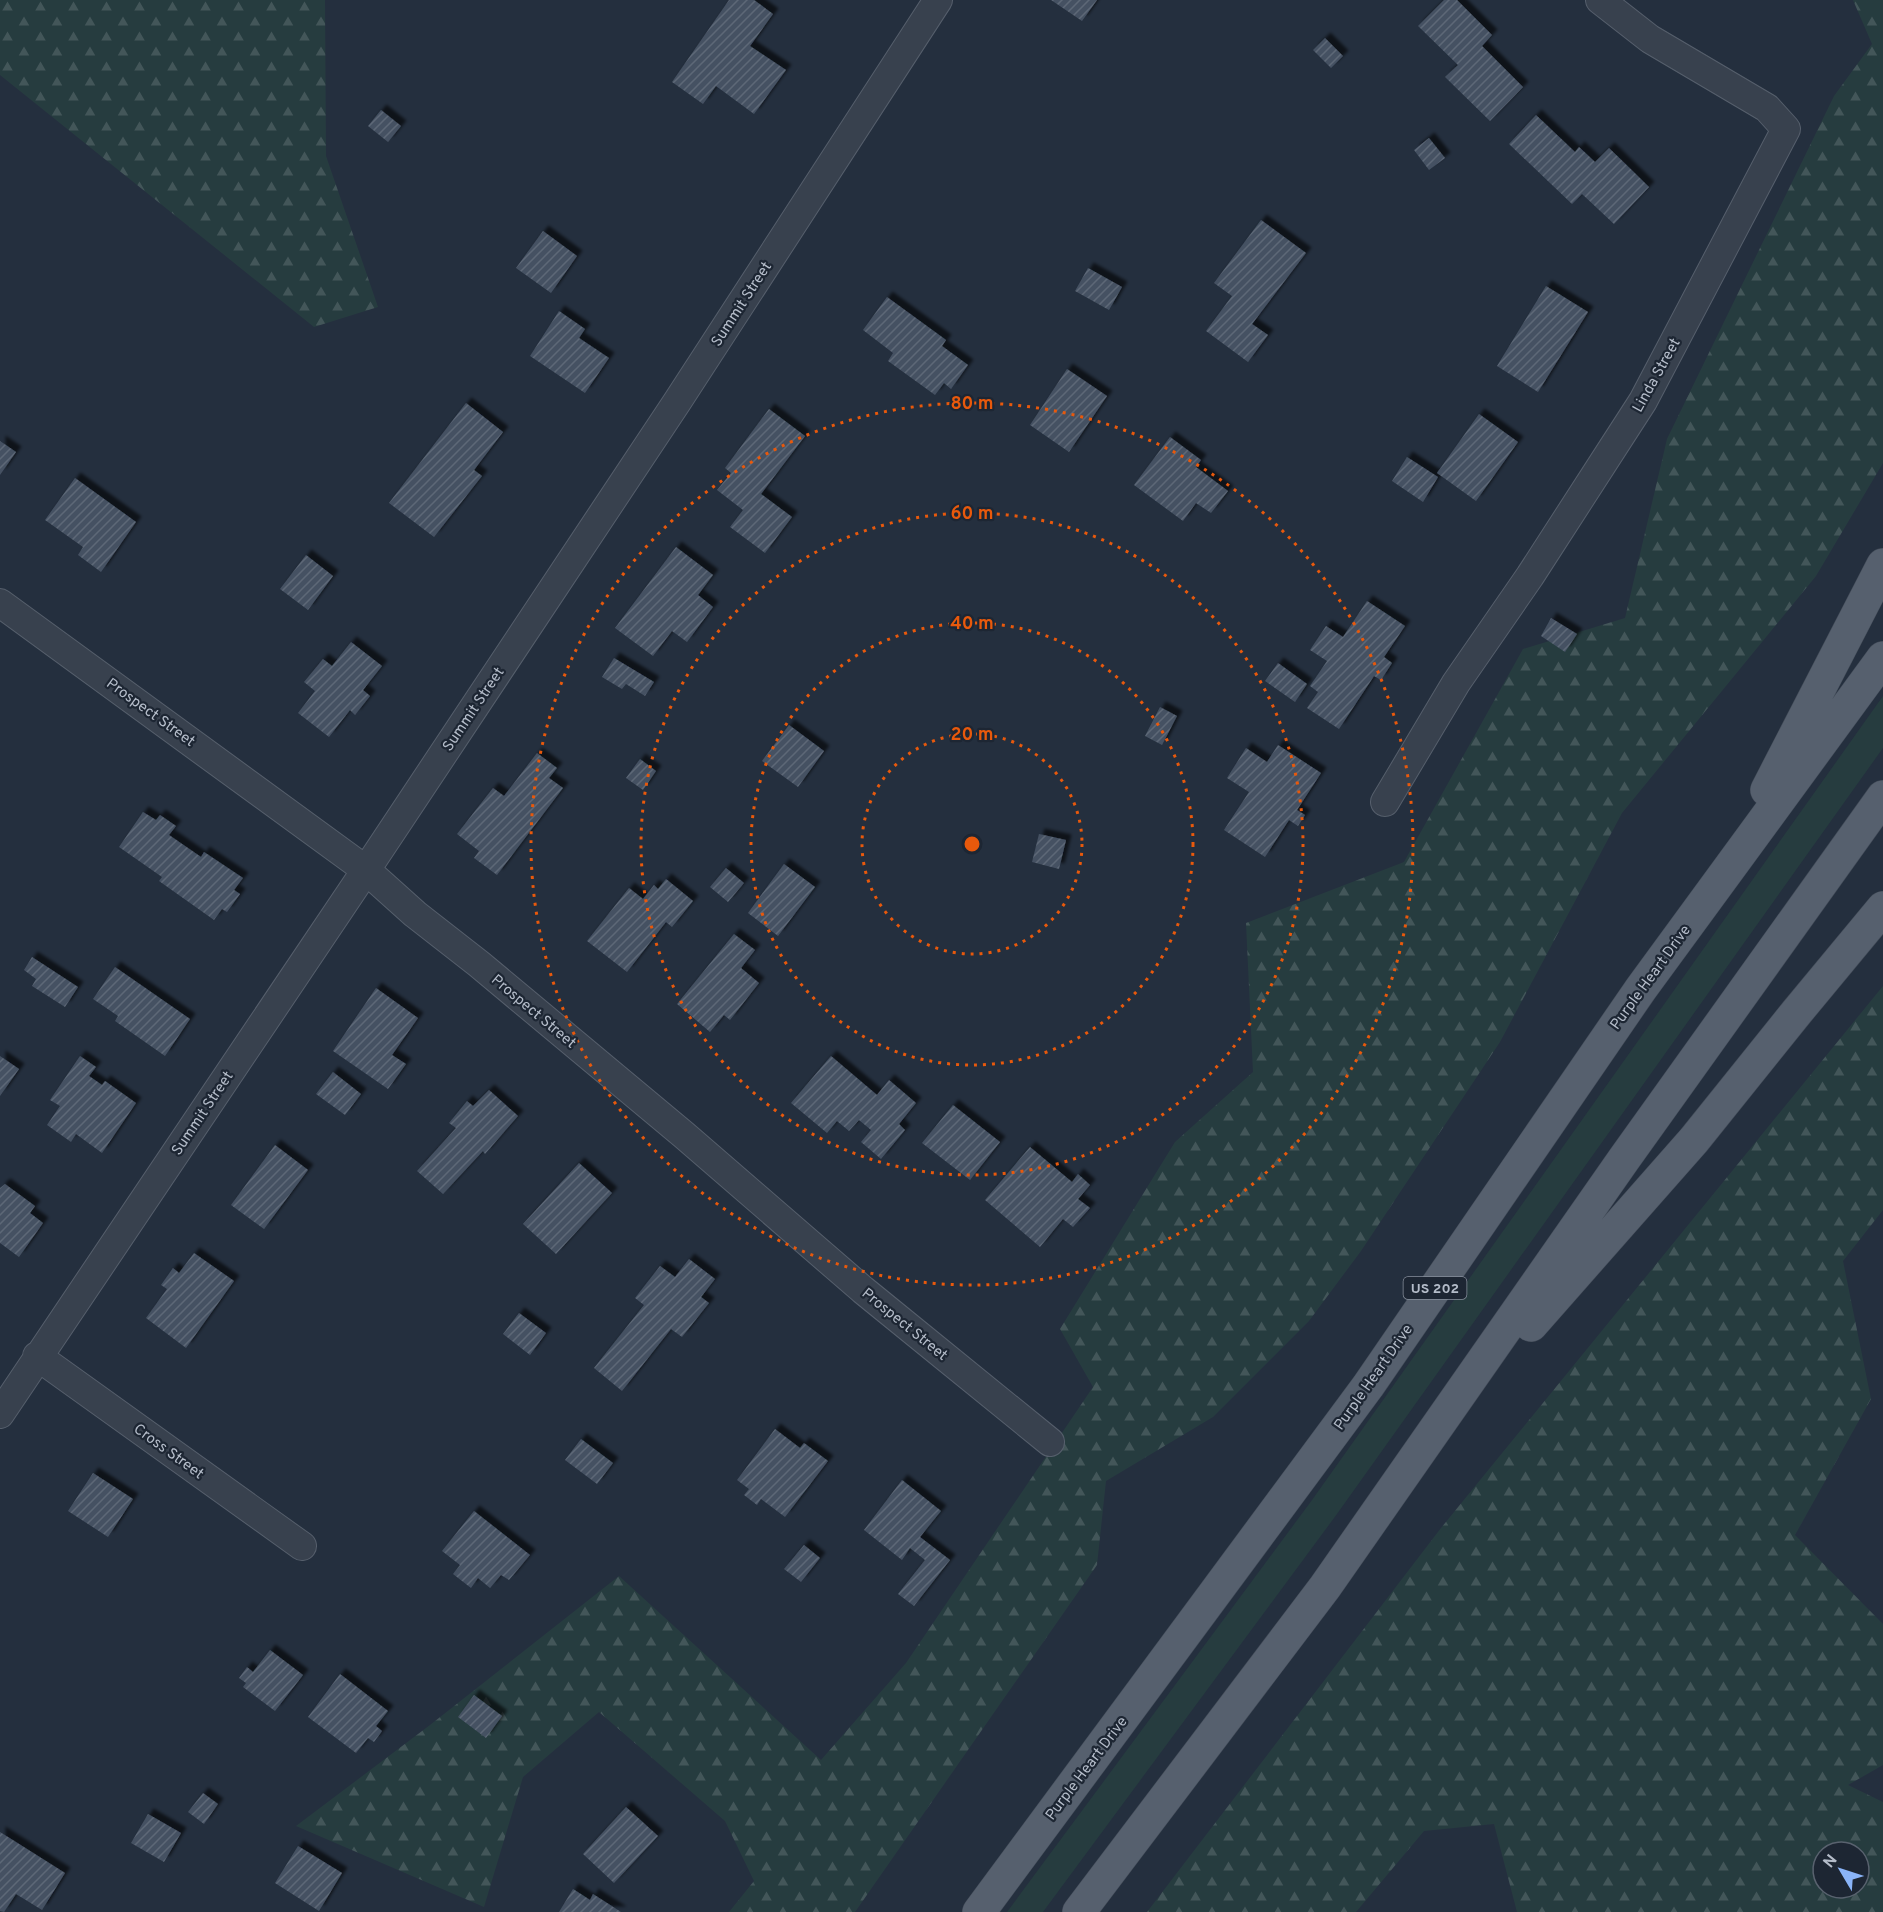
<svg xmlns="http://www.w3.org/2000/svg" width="1883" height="1912" viewBox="0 0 1883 1912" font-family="Overpass,sans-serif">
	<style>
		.grass { fill: #263c3f }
		.forest { fill: url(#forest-firs); fill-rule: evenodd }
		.building { fill: url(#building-hatch); filter: url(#shadow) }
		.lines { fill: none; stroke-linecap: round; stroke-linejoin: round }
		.minor-casing { stroke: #565f6c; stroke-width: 30 }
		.primary-casing { stroke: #414a57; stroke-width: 34 }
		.minor { stroke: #38414e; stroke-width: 28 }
		.primary { stroke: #56606e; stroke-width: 33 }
		.ring { fill: none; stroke: #e8590c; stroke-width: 3; stroke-dasharray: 3 6 }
		.labels { text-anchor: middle; stroke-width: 4.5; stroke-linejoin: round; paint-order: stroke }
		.shield { fill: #1d2633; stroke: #878f9c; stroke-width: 1.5 }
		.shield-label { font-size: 14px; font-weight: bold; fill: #b4bcc9 }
		.street-label { font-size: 15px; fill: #b4bcc9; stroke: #1d2633 }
		.centre { fill: #e8590c; stroke: #1d2633; stroke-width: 3 }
		.ring-label { font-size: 18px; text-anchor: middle; font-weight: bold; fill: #e8590c; stroke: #1d2633; stroke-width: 4.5; stroke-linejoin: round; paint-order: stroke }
	</style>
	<defs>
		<pattern id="forest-firs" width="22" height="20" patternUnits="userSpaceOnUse" patternTransform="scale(1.5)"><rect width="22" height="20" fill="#263c3f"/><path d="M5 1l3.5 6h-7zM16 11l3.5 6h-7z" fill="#435659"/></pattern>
		<pattern id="building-hatch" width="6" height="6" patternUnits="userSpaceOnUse" patternTransform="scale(1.5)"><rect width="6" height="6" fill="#455162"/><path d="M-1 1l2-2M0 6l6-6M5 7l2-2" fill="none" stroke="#5d6877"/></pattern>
		<filter id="shadow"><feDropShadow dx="5.5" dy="-5.5" stdDeviation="1.5" flood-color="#0009"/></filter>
	</defs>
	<rect width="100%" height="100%" fill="#242f3e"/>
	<path class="grass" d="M1883 696V748L1337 1514 1043 1912H1007L1312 1500Z"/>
	<path class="forest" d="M0 0H325L326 156 378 307 314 327 0 75Z
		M1853 0H1883V463L1816 576 1622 813 1500 1042 1361 1251 1309 1321 1213 1417 1106 1481 1097 1565 855 1912H729L754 1881 725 1821 599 1712 523 1777 484 1907 296 1826 430 1725 619 1576 821 1760 906 1663 1093 1387 1060 1329 1175 1142 1253 1072 1246 923 1404 862 1523 649 1625 618 1667 439 1834 96 1872 44Z
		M1883 986V1210L1843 1261 1871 1399 1795 1535 1883 1624V1765L1848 1785 1883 1802V1912H1517L1494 1824 1424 1831 1356 1912H1147L1441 1528ZM1823 1852H1859V1888H1823Z"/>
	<path class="building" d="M729 0H754L773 14 750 46 786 70 754 114 716 86 703 104 672 82Z
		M1051 0H1097L1082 21Z
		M1444 0H1457L1492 35 1482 46 1523 87 1490 121 1445 77 1458 65 1418 26Z
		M1325 38 1343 56 1331 68 1313 50Z
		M381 110 401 126 388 142 368 126Z
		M1536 115 1575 152 1579 147 1595 162 1609 148 1649 187 1614 224 1582 194 1572 204 1509 144Z
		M1429 138 1445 158 1429 170 1414 150Z
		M1261 220 1306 253 1252 324 1268 335 1248 362 1206 331 1232 296 1214 283Z
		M543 231 577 256 551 293 516 268Z
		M1088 268 1122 287 1109 310 1075 291Z
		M1546 286 1588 312 1538 392 1497 366Z
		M887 297 946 340 942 346 968 365 951 389 944 383 935 395 888 361 893 353 863 330Z
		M559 311 585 329 579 338 609 358 585 393 530 356Z
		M1067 369 1107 396 1069 452 1030 425Z
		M466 403 503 432 474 470 482 476 434 537 389 503Z
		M769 409 805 436 761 494 792 517 765 553 730 527 743 510 717 490 731 473 725 468Z
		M1479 414 1518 442 1476 501 1437 473Z
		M1170 437 1201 460 1196 467 1228 491 1211 513 1196 503 1183 521 1134 485Z
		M0 441 16 452 0 475Z
		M1407 457 1438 477 1423 502 1392 481Z
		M75 478 136 522 101 572 78 555 83 547 45 520Z
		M676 547 713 575 698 595 713 607 687 642 672 631 653 656 615 628Z
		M306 555 333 576 308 610 280 589Z
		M1367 601 1405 626 1384 657 1392 663 1381 680 1374 676 1339 729 1307 708 1318 692 1310 686 1327 661 1310 650 1326 626 1343 637Z
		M1551 618 1577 634 1565 652 1541 636Z
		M351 642 382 666 363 690 370 696 355 715 350 710 329 737 298 713 315 691 304 682 323 659 332 666Z
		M614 658 654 682 645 696 626 684 622 689 602 677Z
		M1278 663 1307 684 1295 702 1265 681Z
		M1160 707 1177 716 1162 745 1145 736Z
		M789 725 824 751 798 787 762 761Z
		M1278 745 1321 773 1297 810 1305 815 1298 826 1289 820 1265 857 1224 830 1249 792 1227 778 1246 748 1267 762Z
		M537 753 557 768 549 778 563 788 497 875 474 858 479 851 457 834 493 788 504 796Z
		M640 759 656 771 643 790 626 778Z
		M143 812 156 820 160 815 176 826 169 835 201 857 204 852 243 878 234 890 240 894 227 912 222 909 214 920 159 881 162 877 119 847Z
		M1039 834 1066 840 1059 869 1032 862Z
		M784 864 815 887 778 936 748 913Z
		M726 868 744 883 728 902 710 887Z
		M666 879 693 901 672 927 666 922 627 972 587 941 629 888 643 899 654 885 658 889Z
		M734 934 755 950 741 968 759 983 730 1020 724 1015 710 1032 677 1004Z
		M32 957 78 987 65 1007 32 986 36 979 24 970Z
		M115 967 190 1019 165 1056 115 1021 118 1016 93 999Z
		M376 988 418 1018 392 1055 406 1064 388 1089 333 1051Z
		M0 1056 19 1069 0 1096Z
		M80 1056 96 1067 89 1076 102 1085 105 1081 136 1103 102 1153 76 1134 71 1142 47 1125 60 1106 50 1100Z
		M831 1056 877 1095 889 1080 916 1103 899 1124 905 1130 881 1159 861 1142 871 1130 859 1120 849 1131 837 1121 827 1133 791 1103Z
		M333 1072 361 1094 345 1115 316 1094Z
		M489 1090 518 1116 485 1154 483 1151 443 1194 417 1171 456 1128 449 1123 467 1101 473 1106Z
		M953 1105 1000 1142 970 1180 922 1143Z
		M275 1145 308 1170 264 1229 231 1205Z
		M1030 1147 1072 1182 1078 1174 1090 1185 1078 1199 1090 1208 1073 1227 1063 1219 1040 1247 985 1200Z
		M579 1163 612 1193 556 1254 523 1224Z
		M5 1184 35 1206 30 1213 43 1223 19 1257 0 1243V1188Z
		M194 1253 234 1281 186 1348 146 1318 167 1289 161 1285 173 1268 179 1273Z
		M689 1259 715 1279 701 1297 709 1303 682 1337 671 1329 622 1391 594 1368 644 1305 635 1298 660 1266 675 1277Z
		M519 1313 546 1333 530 1355 503 1334Z
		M775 1429 800 1448 804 1443 828 1461 785 1517 761 1499 757 1505 744 1495 749 1489 737 1480Z
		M581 1439 613 1463 597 1484 565 1460Z
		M93 1473 133 1499 108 1537 68 1511Z
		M902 1480 941 1511 920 1537 950 1560 914 1606 898 1594 925 1560 910 1548 902 1560 864 1530Z
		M474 1511 530 1555 509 1580 501 1575 490 1588 478 1578 471 1588 453 1574 460 1565 442 1551Z
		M804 1545 820 1558 801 1582 784 1569Z
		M270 1650 303 1675 275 1711 243 1687 246 1683 239 1678 247 1667 253 1672Z
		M340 1674 388 1711 376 1726 382 1731 374 1742 368 1738 356 1753 308 1717Z
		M474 1695 502 1716 486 1738 458 1717Z
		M203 1793 218 1804 204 1824 188 1812Z
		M626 1807 658 1836 614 1883 583 1854Z
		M148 1814 181 1833 164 1862 131 1843Z
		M0 1832 65 1873 42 1910 16 1894 4 1912 0 1911Z
		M298 1846 342 1873 319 1911 275 1883Z
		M573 1889 590 1900 593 1894 621 1912H559Z"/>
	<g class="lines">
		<g class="minor-casing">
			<path id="minor" d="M0 603 366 870 415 914 479 964 684 1135 863 1290 1050 1442
				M1385 802 1456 683 1530 576 1643 401 1786 129 1767 108 1650 39 1600 0
				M37 1356 302 1546
				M0 1414 366 870 677 402 938 0"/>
		</g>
		<g class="primary-casing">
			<path id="primary" d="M1767 790 1883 565
				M1531 1325 1694 1140 1796 1013 1883 908
				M979 1912 1368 1386 1640 990 1883 658
				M1079 1912 1325 1587 1624 1159 1883 797"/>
		</g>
		<use href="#minor" class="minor"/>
		<use href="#primary" class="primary"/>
	</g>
	<g class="ring">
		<circle cx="972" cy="844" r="110"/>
		<circle cx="972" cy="844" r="221"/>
		<circle cx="972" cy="844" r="331"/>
		<circle cx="972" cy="844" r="441"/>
	</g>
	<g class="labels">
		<rect class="shield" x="1403.5" y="1277" width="63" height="22" rx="4.5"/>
		<g class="shield-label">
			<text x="1435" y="1293">US 202</text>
		</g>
		<g class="street-label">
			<text transform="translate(741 304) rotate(-57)" y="5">Summit Street</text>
			<text transform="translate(1656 375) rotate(-61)" y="5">Linda Street</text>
			<text transform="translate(473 709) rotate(-56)" y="5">Summit Street</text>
			<text transform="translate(151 712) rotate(36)" y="5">Prospect Street</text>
			<text transform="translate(1650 977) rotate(-54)" y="5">Purple Heart Drive</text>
			<text transform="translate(534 1011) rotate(40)" y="5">Prospect Street</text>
			<text transform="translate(202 1113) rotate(-56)" y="5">Summit Street</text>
			<text transform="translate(905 1324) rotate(39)" y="5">Prospect Street</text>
			<text transform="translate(1373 1377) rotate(-55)" y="5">Purple Heart Drive</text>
			<text transform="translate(169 1451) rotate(36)" y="5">Cross Street</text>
			<text transform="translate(1086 1768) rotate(-53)" y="5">Purple Heart Drive</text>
		</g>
	</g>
	<circle cx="972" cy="844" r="9" class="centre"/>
	<g class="ring-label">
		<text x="972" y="409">80 m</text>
		<text x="972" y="519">60 m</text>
		<text x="972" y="629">40 m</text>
		<text x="972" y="740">20 m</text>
	</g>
	<g transform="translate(1841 1870) rotate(309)"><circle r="28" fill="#1d2633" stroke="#59626f" stroke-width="1.5"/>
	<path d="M0-4.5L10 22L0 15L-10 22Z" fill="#8ab4f8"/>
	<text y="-9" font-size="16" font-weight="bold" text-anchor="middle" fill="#b4bcc9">N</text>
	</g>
</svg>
